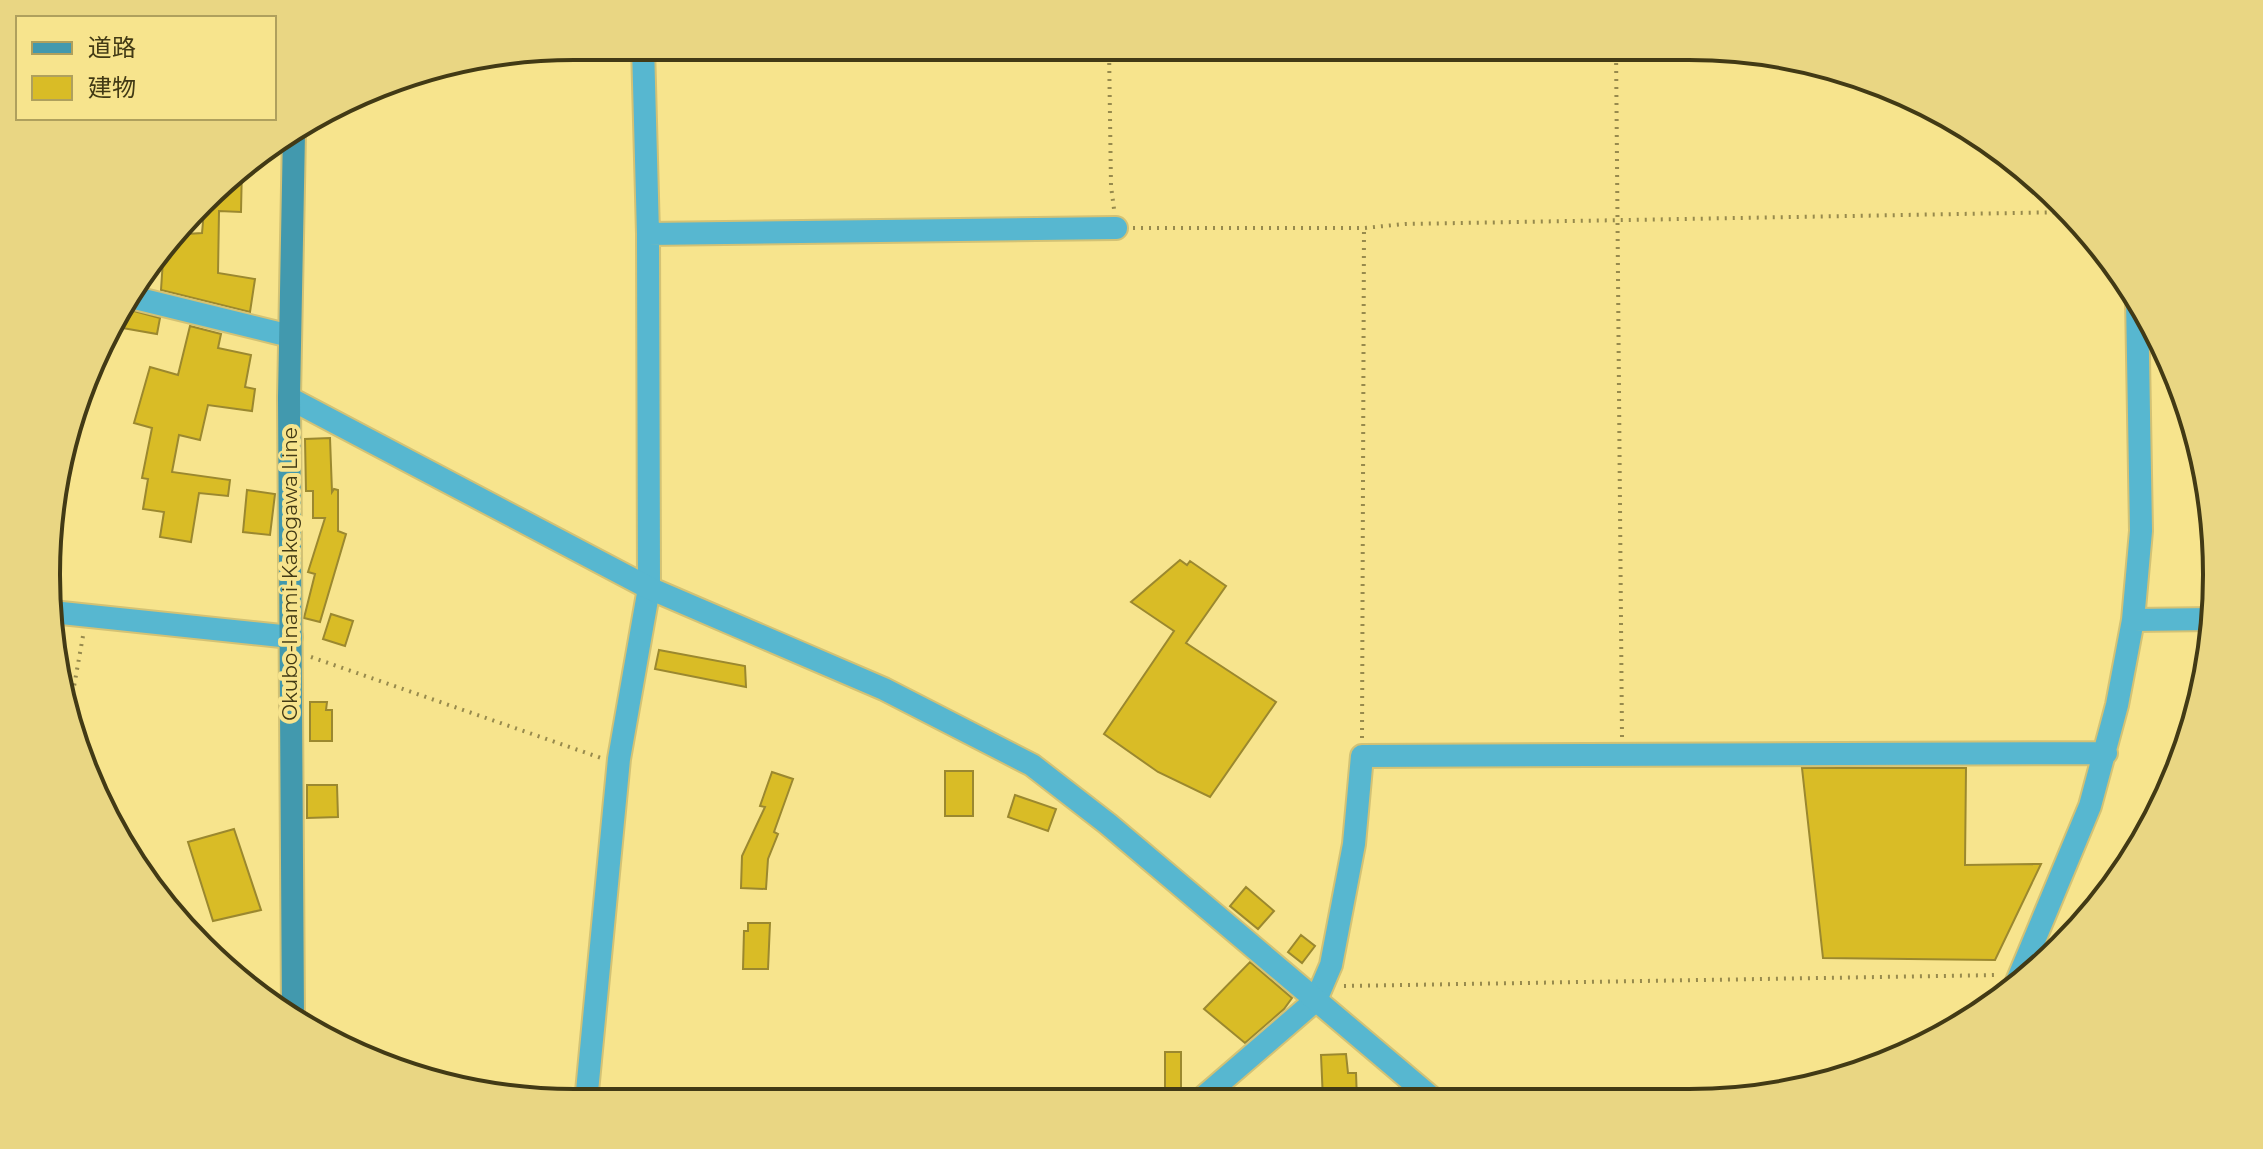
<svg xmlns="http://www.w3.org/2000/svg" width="2263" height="1149" viewBox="0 0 2263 1149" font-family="Montserrat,'Noto Sans JP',sans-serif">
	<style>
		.building { fill: #d9bc26; stroke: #9b882f; stroke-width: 2 }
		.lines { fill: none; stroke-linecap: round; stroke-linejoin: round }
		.minor-casing { stroke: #d3c275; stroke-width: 26 }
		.tertiary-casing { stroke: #d3c275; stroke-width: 26 }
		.secondary-casing { stroke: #d3c275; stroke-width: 26 }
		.path { stroke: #978a4d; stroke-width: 4; stroke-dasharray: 2 6; stroke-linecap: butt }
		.minor { stroke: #57b7d0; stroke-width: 22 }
		.tertiary { stroke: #57b7d0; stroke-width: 22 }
		.secondary { stroke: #4299ae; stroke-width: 22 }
		.labels { text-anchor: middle; stroke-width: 8; stroke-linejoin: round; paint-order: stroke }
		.street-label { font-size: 20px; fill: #423a15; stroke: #f7e48d }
		.rim { fill: none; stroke: #423a15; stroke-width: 4 }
	</style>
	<rect width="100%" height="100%" fill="#f7e48d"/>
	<path class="building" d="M242 165 241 212 219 211 218 273 255 279 250 312 161 290 164 245 171 235 202 233 204 211 194 210Z
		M119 307 160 318 157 334 111 326Z
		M190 326 221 334 218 348 251 355 245 387 255 389 252 411 208 405 200 440 179 435 172 472 230 480 228 496 199 493 191 542 160 537 164 512 143 509 148 479 142 478 152 428 134 423 150 367 178 375Z
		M330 438 332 492 334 489 338 490V531L346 534 320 622 304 618 315 574 308 572 325 518H313V491H306L305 439Z
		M247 490 275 494 270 535 243 532Z
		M1180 560 1187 565 1190 561 1226 586 1186 643 1276 702 1210 797 1158 772 1104 734 1174 631 1131 602Z
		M331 614 353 621 345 646 323 639Z
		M659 650 745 666 746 687 655 669Z
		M310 702H327L326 710H332V741H310Z
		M1802 768H1966L1965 865 2041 864 1995 960 1823 958Z
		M945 771H973V816H945Z
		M772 772 793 779 774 832 778 834 768 859 766 889 741 888 742 856 765 807 760 806Z
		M307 785H337L338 817 307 818Z
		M1015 795 1056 809 1048 831 1008 817Z
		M234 829 261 910 213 921 188 842Z
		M1246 887 1274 911 1258 929 1230 906Z
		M748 923H770L768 969H743L744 931H748Z
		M1301 935 1315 946 1302 963 1288 952Z
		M1250 962 1292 998 1284 1009 1245 1043 1204 1009Z
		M1165 1052H1181V1089H1165Z
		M1346 1054 1348 1073H1356L1357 1100H1323L1321 1055Z"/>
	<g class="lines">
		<g class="minor-casing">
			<path id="minor" d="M648 234 1116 228
				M127 296 290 336
				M52 612 291 637
				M2133 620 2214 619
				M2013 991 2090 806 2117 705 2133 620 2141 531 2137 298
				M1200 1100 1316 1000 1331 965 1354 844 1362 756 2106 753
				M586 1102 619 759 649 588 648 234 643 46"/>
		</g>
		<g class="tertiary-casing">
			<path id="tertiary" d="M289 398 649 588 884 689 1032 765 1108 824 1433 1099"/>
		</g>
		<g class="secondary-casing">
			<path id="secondary" d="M293 1015 289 398 294 133"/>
		</g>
		<path class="path" d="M1109 47 1111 186 1114 209
			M1616 47 1622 737
			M1133 228H1364L1405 224 2070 212
			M311 657 601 758
			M70 709 83 636
			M1362 738 1364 228
			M1344 986 1999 975"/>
		<use href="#minor" class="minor"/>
		<use href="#tertiary" class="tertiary"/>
		<use href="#secondary" class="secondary"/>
	</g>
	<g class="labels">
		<g class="street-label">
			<text transform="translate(290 574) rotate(-90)" y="7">Okubo-Inami-Kakogawa Line</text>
		</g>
	</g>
	<path d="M0 0H2263V1149H0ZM574 60H1689A514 514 0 0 1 2203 574V575A514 514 0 0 1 1689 1089H574A514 514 0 0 1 60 575V574A514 514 0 0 1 574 60Z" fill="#e9d683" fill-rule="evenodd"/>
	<path class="rim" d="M574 60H1689A514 514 0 0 1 2203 574V575A514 514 0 0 1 1689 1089H574A514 514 0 0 1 60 575V574A514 514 0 0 1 574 60Z"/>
	<rect x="16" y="16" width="260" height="104" fill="#f7e48d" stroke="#afa05d" stroke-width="2"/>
	<rect x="32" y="42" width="40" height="12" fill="#4299ae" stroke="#afa05d" stroke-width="2"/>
	<text x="88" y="56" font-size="24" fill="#423a15">道路</text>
	<rect x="32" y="76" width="40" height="24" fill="#d9bc26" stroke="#afa05d" stroke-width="2"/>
	<text x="88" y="96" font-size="24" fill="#423a15">建物</text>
</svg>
